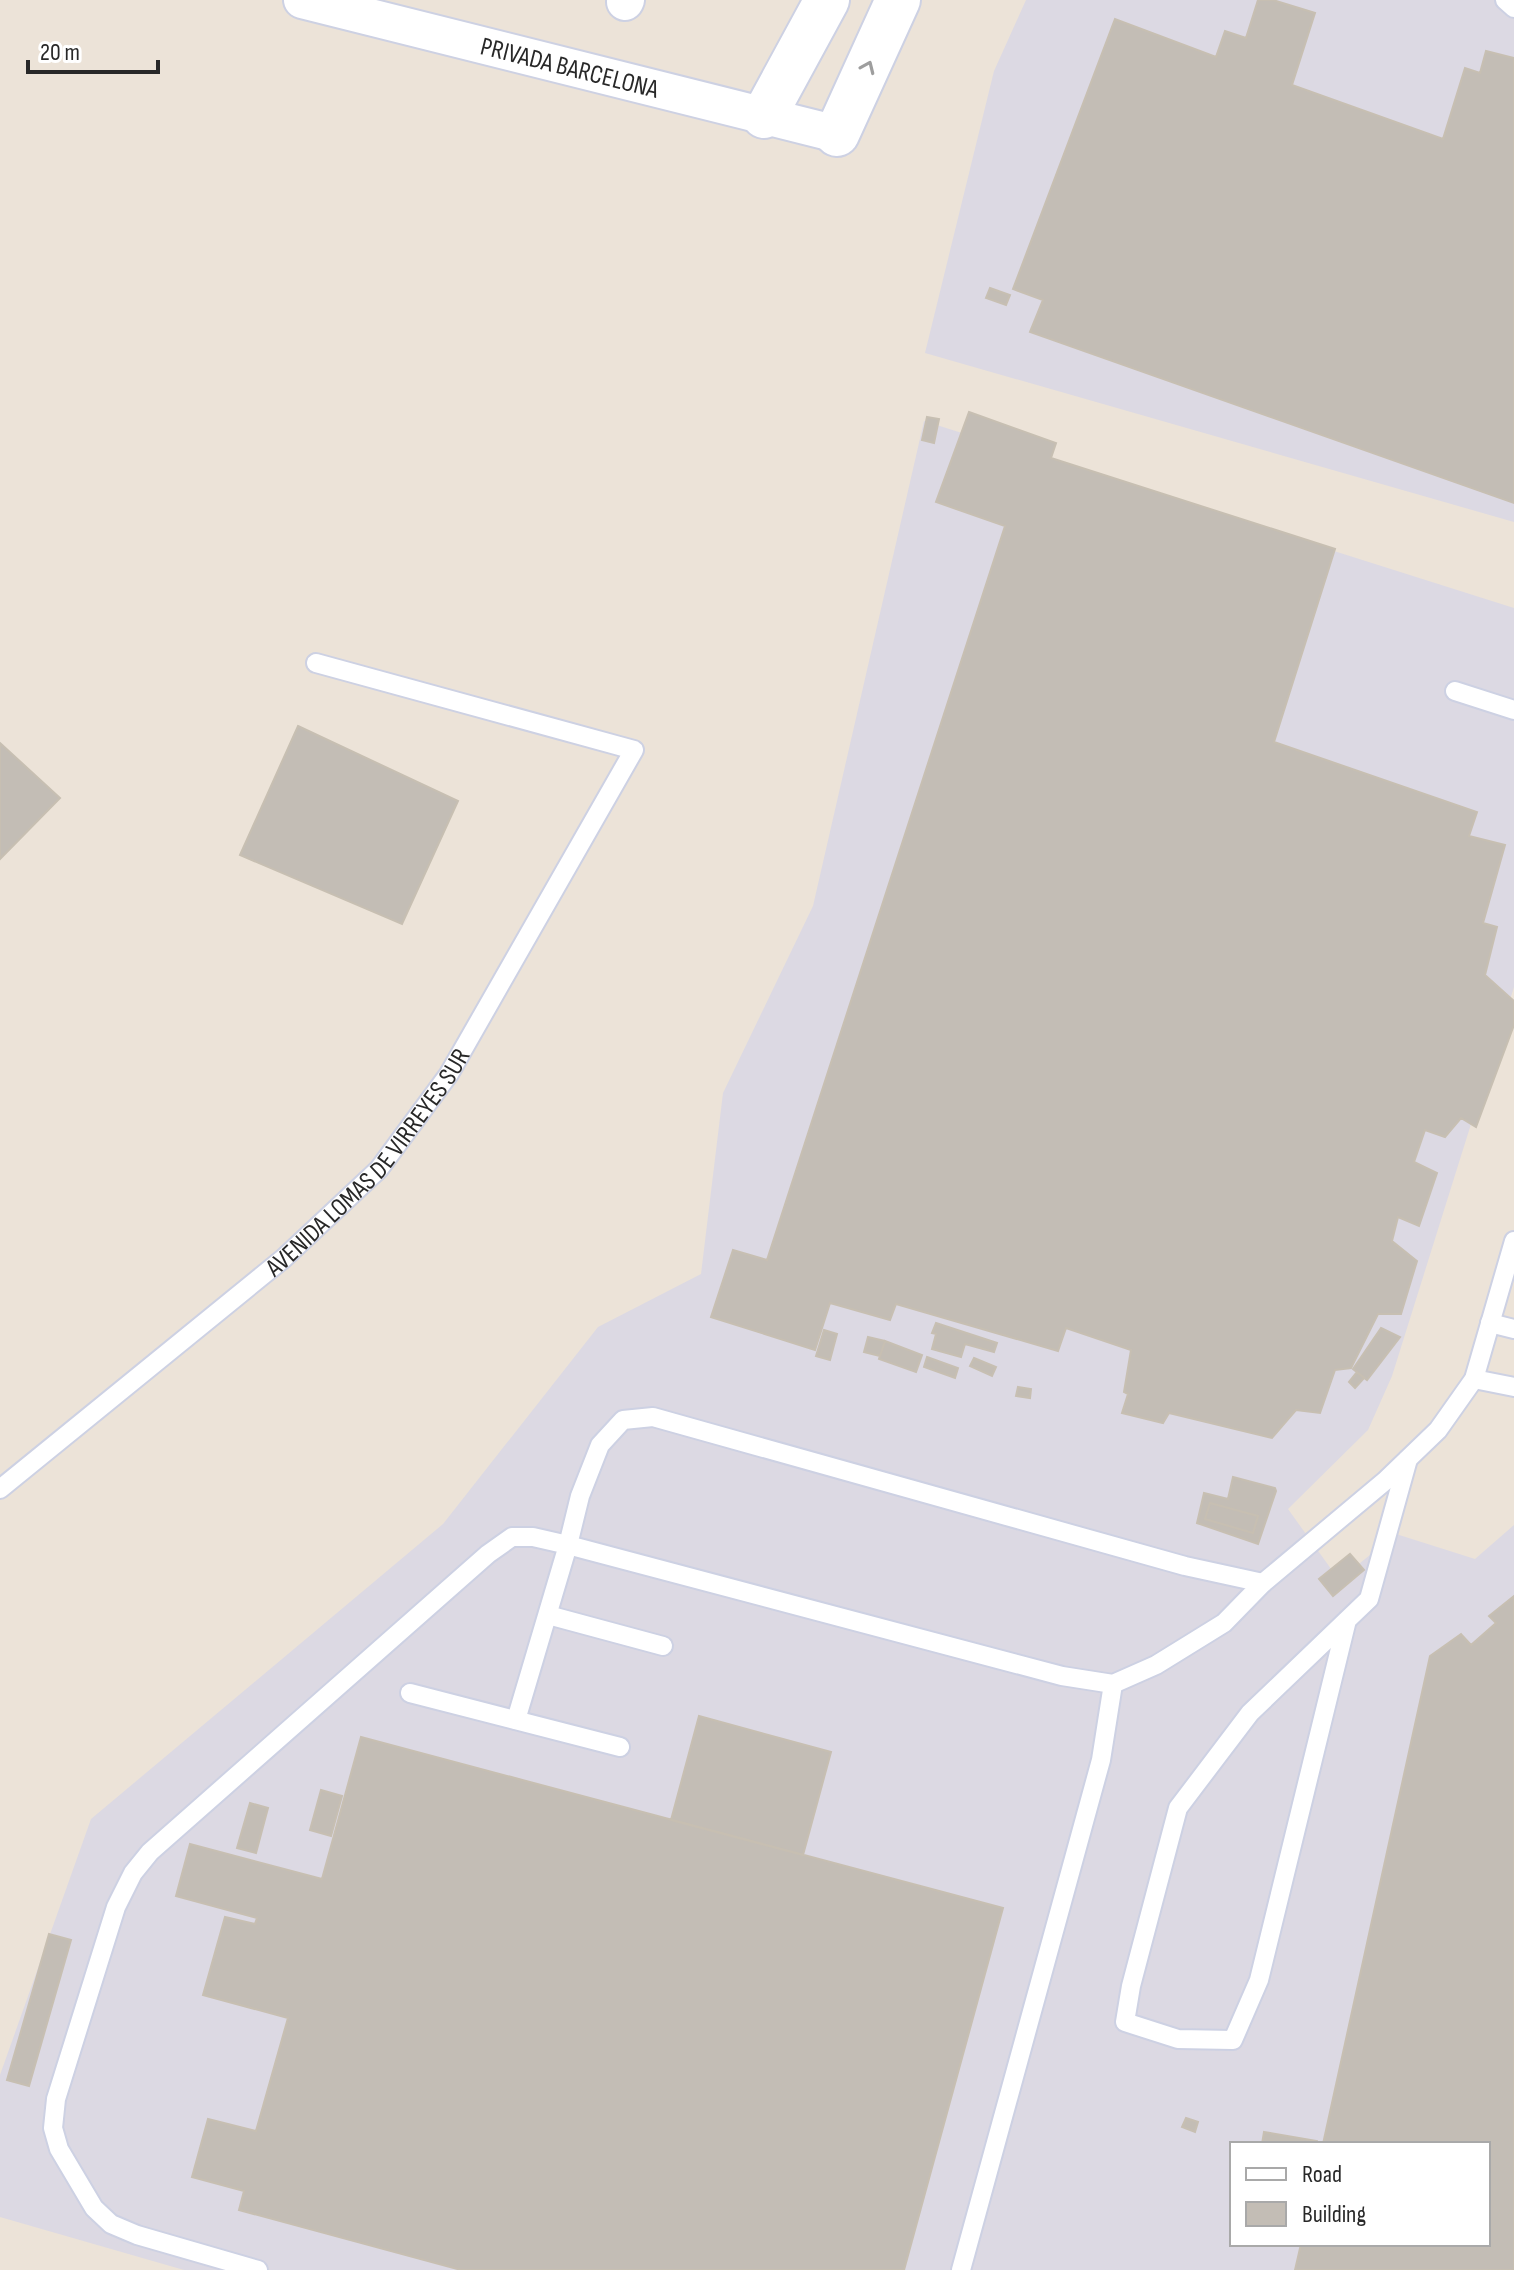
<svg xmlns="http://www.w3.org/2000/svg" width="1514" height="2270" viewBox="0 0 1514 2270" font-family="'Sofia Sans Condensed',sans-serif">
	<style>
		.industrial { fill: #dcd9e3; fill-rule: evenodd }
		.building { fill: #c3bdb5; stroke: #c7bfb2; stroke-width: 2; fill-rule: evenodd }
		.lines { fill: none; stroke-linecap: round; stroke-linejoin: round }
		.service-casing { stroke: #cdd1e3; stroke-width: 22 }
		.minor-casing { stroke: #cdd1e3; stroke-width: 40 }
		.tertiary-casing { stroke: #cdd1e3; stroke-width: 48 }
		.service { stroke: #fff; stroke-width: 18 }
		.minor { stroke: #fff; stroke-width: 36 }
		.tertiary { stroke: #fff; stroke-width: 44 }
		.oneway { stroke: #9e9e9e }
		.labels { text-anchor: middle; stroke-width: 8; stroke-linejoin: round; paint-order: stroke }
		.street-label { font-size: 26px; fill: #282828; stroke: #fff }
	</style>
	<rect width="100%" height="100%" fill="#ece3d8"/>
	<path class="industrial" d="M1026 0H1514V522L925 353 994 71Z
		M924 421 1514 608V987L1392 1376 1368 1430 1288 1509 1339 1580 1396 1534 1475 1559 1514 1525V2270H184L0 2217V2075L91 1819 443 1524 598 1327 701 1274 723 1093 813 906ZM1232 2144H1488V2244H1232Z"/>
	<path class="building" d="M1258 0H1273L1315 13 1292 85 1443 139 1465 68 1480 73 1486 51 1514 58V503L1030 332 1043 300 1013 289 1115 19 1216 57 1225 31 1246 38Z
		M990 288 1010 295 1006 305 986 298Z
		M969 412 1056 443 1051 458 1335 549 1274 742 1477 812 1469 836 1505 845 1483 923 1497 927 1485 975 1514 1001V1025L1476 1127 1461 1118 1445 1137 1425 1130 1414 1162 1437 1173 1419 1226 1398 1217 1392 1241 1417 1261 1401 1314H1378L1351 1368 1335 1370 1320 1413 1296 1410 1272 1438 1169 1413 1163 1423 1122 1413 1128 1394 1124 1392 1131 1350 1066 1328 1058 1351 896 1304 890 1320 830 1303 815 1350 711 1317 733 1250 767 1260 1005 526 936 502Z
		M927 417 939 419 934 443 922 440Z
		M298 726 458 801 402 924 240 855Z
		M0 743 60 798 0 859Z
		M936 1323 997 1343 994 1352 965 1344 961 1357 932 1349 936 1334 932 1333Z
		M1381 1328 1400 1337 1367 1380 1353 1369Z
		M824 1330 837 1334 830 1360 816 1356Z
		M868 1337 885 1341 880 1356 864 1352Z
		M885 1341 922 1355 916 1372 879 1359Z
		M927 1357 958 1368 955 1378 924 1367Z
		M974 1358 996 1367 992 1376 970 1366Z
		M1357 1372 1364 1378 1355 1388 1349 1382Z
		M1018 1387 1031 1389 1030 1398 1016 1396Z
		M1233 1477 1275 1488 1276 1491 1258 1544 1197 1523 1204 1493 1228 1499ZM1210 1503 1258 1516 1253 1533 1205 1519Z
		M1210 1503 1258 1516 1253 1533 1205 1519Z
		M1350 1554 1364 1570 1333 1596 1319 1579Z
		M1514 1596V2270H1295L1301 2244H1488V2144H1323L1430 1656 1461 1634 1471 1645 1496 1623 1489 1616Z
		M699 1716 831 1752 803 1855 671 1820Z
		M361 1737 1003 1908 904 2270H461L239 2210 244 2191 192 2177 208 2119 256 2131 288 2018 203 1995 225 1917 255 1924 257 1918 176 1896 190 1844 322 1879Z
		M321 1790 342 1796 331 1836 310 1830Z
		M250 1803 268 1808 256 1853 237 1848Z
		M49 1934 71 1940 29 2086 7 2080Z
		M1186 2118 1198 2122 1195 2132 1182 2127Z
		M1264 2132 1317 2141V2144H1262Z"/>
	<g class="lines">
		<g class="service-casing">
			<g id="service">
				<path d="M1505 0 1514 8"/>
				<path d="M1455 691 1514 710"/>
				<path d="M1490 1323 1514 1329"/>
				<path d="M1474 1379 1514 1387"/>
				<path d="M653 1417 1185 1566 1263 1583 1224 1623 1156 1665 1113 1684 1062 1676 568 1545 580 1496 600 1445 623 1420Z"/>
				<path id="s1" d="M0 1489 284 1258 379 1169 449 1074 634 750 316 663"/>
				<path d="M1263 1583 1385 1481 1438 1430 1474 1379 1514 1241"/>
				<path d="M548 1615 663 1646"/>
				<path d="M1347 1620 1259 1980 1233 2040 1178 2039 1125 2022 1131 1986 1178 1808 1250 1713 1369 1599 1408 1459"/>
				<path d="M410 1693 620 1747"/>
				<path d="M258 2270 137 2235 111 2224 94 2208 59 2149 53 2128 56 2099 116 1907 133 1873 150 1852 488 1554 512 1537H533L568 1545 516 1720"/>
				<path d="M961 2270 1101 1760 1113 1684"/>
			</g>
		</g>
		<g class="minor-casing">
			<g id="minor">
				<path id="s2" d="M302 0 837 134"/>
				<path d="M625 2 626 0"/>
			</g>
		</g>
		<g class="tertiary-casing">
			<path id="tertiary" d="M764 116 827 0
				M837 134 898 0"/>
		</g>
		<use href="#service" class="service"/>
		<use href="#minor" class="minor"/>
		<use href="#tertiary" class="tertiary"/>
	</g>
	<defs><path id="oneway-chevron" d="M-2-3.5L2.5 0L-2 3.5" fill="none" stroke-width="1.6" stroke-linecap="round" stroke-linejoin="round" transform="scale(2)"/></defs>
	<use class="oneway" href="#oneway-chevron" transform="translate(868 67) rotate(-66)"/>
	<g class="labels">
		<g class="street-label">
			<text dy="9" stroke="none"><textPath href="#s2" startOffset="276">PRIVADA BARCELONA</textPath></text>
			<text dy="9" stroke="none"><textPath href="#s1" startOffset="494">AVENIDA LOMAS DE VIRREYES SUR</textPath></text>
		</g>
	</g>
	<rect x="1230" y="2142" width="260" height="104" fill="#ffffff" stroke="#a9a9a9" stroke-width="2"/>
	<rect x="1246" y="2168" width="40" height="12" fill="#ffffff" stroke="#a9a9a9" stroke-width="2"/>
	<text x="1302" y="2182" font-size="24" fill="#282828">Road</text>
	<rect x="1246" y="2202" width="40" height="24" fill="#c3bdb5" stroke="#a9a9a9" stroke-width="2"/>
	<text x="1302" y="2222" font-size="24" fill="#282828">Building</text>
	<path d="M28 60v12h130v-12" fill="none" stroke="#282828" stroke-width="4"/>
	<text x="40" y="60" font-size="24" fill="#282828" stroke="#ffffff" stroke-width="6" paint-order="stroke">20 m</text>
</svg>
